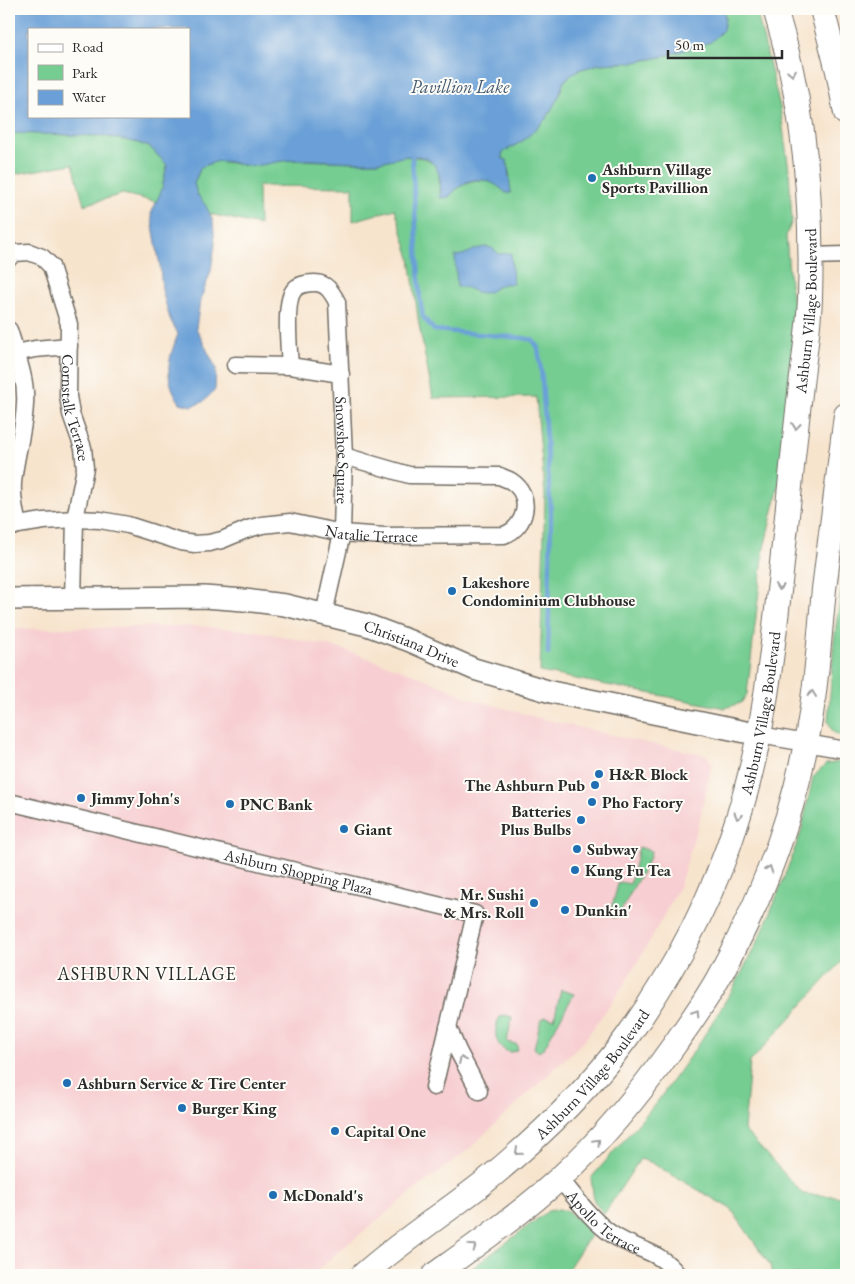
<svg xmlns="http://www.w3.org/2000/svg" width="855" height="1284" viewBox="0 0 855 1284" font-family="'EB Garamond',serif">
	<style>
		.built { fill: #f7cfd2 }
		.green { fill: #76cd92; stroke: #507c5e }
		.water { fill: #6aa0d7; stroke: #4a6681; fill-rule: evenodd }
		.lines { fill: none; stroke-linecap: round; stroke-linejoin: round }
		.stream { stroke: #6aa0d7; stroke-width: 4.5 }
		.minor-casing { stroke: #726c64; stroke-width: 19 }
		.tertiary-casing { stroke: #726c64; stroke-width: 24 }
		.secondary-casing { stroke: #726c64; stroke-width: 26 }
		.minor { stroke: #fff; stroke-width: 16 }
		.tertiary { stroke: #fff; stroke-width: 21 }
		.secondary { stroke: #fff; stroke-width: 24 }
		.oneway { stroke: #a0a0a0 }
		.poi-dot { fill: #1f6fb2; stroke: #fdfcf7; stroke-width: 2 }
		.labels { text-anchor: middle; stroke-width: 4; stroke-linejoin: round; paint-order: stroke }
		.poi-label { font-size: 16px; font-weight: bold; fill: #2b2b2b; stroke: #fdfcf7; text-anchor: start }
		.street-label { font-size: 16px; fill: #2b2b2b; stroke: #fdfcf7 }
		.water-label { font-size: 18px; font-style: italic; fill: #445a70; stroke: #fdfcf7 }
		.neighbourhood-label { font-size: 18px; letter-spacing: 1px; fill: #2b2b2b; stroke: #fdfcf7 }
	</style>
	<rect width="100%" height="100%" fill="#fdfcf7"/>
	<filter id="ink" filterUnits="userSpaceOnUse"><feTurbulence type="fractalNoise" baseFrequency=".02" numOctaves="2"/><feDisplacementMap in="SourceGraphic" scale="10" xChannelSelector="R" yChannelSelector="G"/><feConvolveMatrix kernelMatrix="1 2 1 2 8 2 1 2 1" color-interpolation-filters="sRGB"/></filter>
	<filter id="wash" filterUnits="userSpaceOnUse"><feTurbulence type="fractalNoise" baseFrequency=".0096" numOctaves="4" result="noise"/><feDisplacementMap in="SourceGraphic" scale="20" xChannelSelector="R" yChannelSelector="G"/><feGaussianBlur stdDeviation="1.12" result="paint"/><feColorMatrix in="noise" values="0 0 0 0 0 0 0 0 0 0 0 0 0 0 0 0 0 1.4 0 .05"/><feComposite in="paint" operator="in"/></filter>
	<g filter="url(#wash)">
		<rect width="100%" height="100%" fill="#f7e4cd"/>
		<path class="built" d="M197 626 257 631 342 649 411 673 472 699 535 717 633 740 707 755 712 764 699 822 679 887 652 937 622 988 584 1041 469 1149 410 1194 334 1255 313 1275H9V629Z"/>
		<path class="green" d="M724 9H756L780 107 789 170 792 221 786 236 790 284 799 334 781 478 764 548 747 694 741 703 725 708 540 672 545 496 536 397 433 398 419 325 410 258 395 209 353 221V187L258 186 259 225 210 214 197 194 194 183 201 167 217 161 253 166 277 161 293 160 357 162H378L402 156 424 158 433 163 438 169 441 198 449 197C462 181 481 174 499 186L510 178 507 160 503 159 502 153 524 140 546 119 559 96 564 81 578 70 599 64 635 62 661 57 681 51 725 19Z
			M9 133 104 136 135 142 150 147 167 165 162 189 157 202 123 194 84 205 73 164 9 175Z
			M846 551V738L833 732 828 721 834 641Z
			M841 762 846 763V957L750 1062 744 1130 803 1194 846 1197V1275H772L770 1265 731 1209 650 1162 640 1159 604 1214 594 1201 591 1178 657 1102 700 1042 734 987 761 935 782 883 801 832 813 777 826 764Z
			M639 847 651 851 650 857 618 916 613 918 610 914 618 884 620 882 630 884Z
			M561 990 574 994 544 1048 539 1052 534 1048 541 1019 546 1017 554 1019Z
			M505 1015 512 1017 507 1042 516 1044 518 1049C509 1057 497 1047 496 1036 495 1030 497 1022 500 1016Z
			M559 1209 568 1212 593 1231 564 1275H463L548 1211Z"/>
		<path class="water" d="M9 9H724L725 19 723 30 711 42 661 57 635 62 599 64 578 70 564 81 559 96 546 119 524 140 502 153 503 159 507 160 511 193H506C486 174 467 175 449 197L440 198C441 182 441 165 425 158 409 152 392 161 376 162 347 163 319 159 291 160 278 161 266 165 253 166 241 166 227 159 215 162 211 163 206 165 201 167L194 183 197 194 206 206 213 221 215 244 211 271 200 301 196 328 216 368 215 390 203 402 192 406 180 403C163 377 168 361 178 334L170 319 162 290 160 266 151 214 162 189 167 165 150 147 135 142 104 136 9 133ZM29 29H189V116H29Z
			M486 247 492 248 499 254 511 253 513 284C510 284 504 283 501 285 495 287 491 293 483 293 472 293 471 286 457 287L455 256C470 255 472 248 486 247Z"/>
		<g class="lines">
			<path class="stream" d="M412 156 420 299 423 317 434 330 523 338 533 340 538 348 542 379 551 515 548 654"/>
		</g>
	</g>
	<g filter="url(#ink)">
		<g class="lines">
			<g class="minor-casing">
				<g id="minor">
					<path d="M810 256 846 255"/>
					<path id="s1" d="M9 258 15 253 29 252 42 257 51 266 69 324 68 396 71 414 83 448 85 468 75 519 73 599"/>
					<path d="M9 330C16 354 27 379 25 404 24 431 15 457 13 483 12 498 15 512 18 525"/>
					<path d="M16 353 35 349 69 346"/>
					<path d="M235 365 290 366 341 374"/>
					<path id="s2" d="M290 366C289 349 284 302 294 290 299 284 308 283 315 283 327 283 332 293 337 302L344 456 342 533 324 614"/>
					<path id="s3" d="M9 528 18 525 44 521 75 519 100 520 128 525 181 542 195 544 209 543 222 540 248 529 262 525 290 522 342 533 384 536 504 535C527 527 533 495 511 481 508 479 503 478 500 476L409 475 344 456"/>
					<path d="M760 735 846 750"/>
					<path id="s4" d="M9 802 475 914 434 1087"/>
					<path d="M448 1027 458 1051 479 1091"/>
					<path id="s5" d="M560 1179C576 1198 592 1221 613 1235 638 1252 657 1248 678 1275"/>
				</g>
			</g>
			<g class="tertiary-casing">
				<g id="tertiary">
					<path id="s6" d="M9 599 204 597 244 600 285 605 367 625 410 641 474 669 551 692 760 735"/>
				</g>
			</g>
			<g class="secondary-casing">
				<g id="secondary">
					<path d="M822 9 838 71 846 113"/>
					<path id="s7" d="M363 1275C400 1242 442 1215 482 1184 535 1141 587 1092 627 1037 674 971 713 898 737 821 768 725 775 625 786 526 791 476 796 426 802 376 805 350 809 324 810 298 813 201 804 102 775 9"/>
					<path d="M434 1275C476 1245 522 1213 561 1177 604 1138 641 1092 675 1044 691 1021 708 998 721 973 760 902 791 823 806 743 816 693 819 640 824 589 831 531 839 473 846 415"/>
				</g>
			</g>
			<use href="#minor" class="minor"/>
			<use href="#tertiary" class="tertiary"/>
			<use href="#secondary" class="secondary"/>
		</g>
		<defs><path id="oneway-chevron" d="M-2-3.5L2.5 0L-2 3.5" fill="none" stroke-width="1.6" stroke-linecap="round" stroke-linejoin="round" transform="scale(1.25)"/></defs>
		<g class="oneway">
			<use href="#oneway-chevron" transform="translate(792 73) rotate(79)"/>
			<use href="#oneway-chevron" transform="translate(796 426) rotate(96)"/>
			<use href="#oneway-chevron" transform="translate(779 587) rotate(96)"/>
			<use href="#oneway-chevron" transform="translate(812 694) rotate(-83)"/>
			<use href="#oneway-chevron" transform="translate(738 816) rotate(106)"/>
			<use href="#oneway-chevron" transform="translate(769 869) rotate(-70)"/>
			<use href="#oneway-chevron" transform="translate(696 1013) rotate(-57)"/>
			<use href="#oneway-chevron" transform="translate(462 1060) rotate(-116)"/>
			<use href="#oneway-chevron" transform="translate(597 1142) rotate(-47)"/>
			<use href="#oneway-chevron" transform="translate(518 1152) rotate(139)"/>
			<use href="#oneway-chevron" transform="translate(473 1247) rotate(-36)"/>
		</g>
	</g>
	<g class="poi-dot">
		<circle cx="592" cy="178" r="5"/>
		<circle cx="452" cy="591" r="5"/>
		<circle cx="599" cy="774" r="5"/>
		<circle cx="595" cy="785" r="5"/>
		<circle cx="81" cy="798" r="5"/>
		<circle cx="592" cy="802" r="5"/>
		<circle cx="230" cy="804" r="5"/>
		<circle cx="581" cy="820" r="5"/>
		<circle cx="344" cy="829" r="5"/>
		<circle cx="577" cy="849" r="5"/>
		<circle cx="575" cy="870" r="5"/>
		<circle cx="534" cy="903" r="5"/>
		<circle cx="565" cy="910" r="5"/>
		<circle cx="67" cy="1083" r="5"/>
		<circle cx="182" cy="1108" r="5"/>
		<circle cx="335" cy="1131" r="5"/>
		<circle cx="273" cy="1195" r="5"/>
	</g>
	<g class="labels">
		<g class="poi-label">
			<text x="602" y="175">Ashburn Village<tspan x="602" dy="18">Sports Pavillion</tspan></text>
			<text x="462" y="588">Lakeshore<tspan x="462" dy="18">Condominium Clubhouse</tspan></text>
			<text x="609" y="780">H&amp;R Block</text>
			<text x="585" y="791" text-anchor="end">The Ashburn Pub</text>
			<text x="91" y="804">Jimmy John's</text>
			<text x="602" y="808">Pho Factory</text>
			<text x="240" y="810">PNC Bank</text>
			<text x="571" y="817" text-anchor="end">Batteries<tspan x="571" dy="18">Plus Bulbs</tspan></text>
			<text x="354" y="835">Giant</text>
			<text x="587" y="855">Subway</text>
			<text x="585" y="876">Kung Fu Tea</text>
			<text x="524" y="900" text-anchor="end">Mr. Sushi<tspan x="524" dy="18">&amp; Mrs. Roll</tspan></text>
			<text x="575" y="916">Dunkin'</text>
			<text x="77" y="1089">Ashburn Service &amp; Tire Center</text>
			<text x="192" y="1114">Burger King</text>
			<text x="345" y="1137">Capital One</text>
			<text x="283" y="1201">McDonald's</text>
		</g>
		<g class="street-label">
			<text dy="6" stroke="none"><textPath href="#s7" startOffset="1116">Ashburn Village Boulevard</textPath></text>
			<text dy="6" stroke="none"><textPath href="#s1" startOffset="194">Cornstalk Terrace</textPath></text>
			<text dy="6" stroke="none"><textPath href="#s2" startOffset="279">Snowshoe Square</textPath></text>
			<text dy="6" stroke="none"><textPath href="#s3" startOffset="371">Natalie Terrace</textPath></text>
			<text dy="6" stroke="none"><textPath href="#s6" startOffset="409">Christiana Drive</textPath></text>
			<text dy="6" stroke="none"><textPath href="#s7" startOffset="711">Ashburn Village Boulevard</textPath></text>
			<text dy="6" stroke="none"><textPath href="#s4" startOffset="298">Ashburn Shopping Plaza</textPath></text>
			<text dy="6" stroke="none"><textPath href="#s7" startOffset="306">Ashburn Village Boulevard</textPath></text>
			<text dy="6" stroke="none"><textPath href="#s5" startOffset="62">Apollo Terrace</textPath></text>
		</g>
		<g class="water-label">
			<text x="460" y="93">Pavillion Lake</text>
		</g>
		<g class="neighbourhood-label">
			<text x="147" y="980">ASHBURN VILLAGE</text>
		</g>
	</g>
	<rect width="855" height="1284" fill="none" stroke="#fdfcf7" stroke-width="30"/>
	<rect x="28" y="28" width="162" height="90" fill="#fdfcf7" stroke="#a9a8a5"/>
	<rect x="38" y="44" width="25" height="8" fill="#ffffff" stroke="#a9a8a5"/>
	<text x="72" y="52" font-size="15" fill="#2b2b2b">Road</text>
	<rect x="38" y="65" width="25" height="15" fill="#76cd92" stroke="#a9a8a5"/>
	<text x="72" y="78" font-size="15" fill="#2b2b2b">Park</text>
	<rect x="38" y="90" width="25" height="15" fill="#6aa0d7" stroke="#a9a8a5"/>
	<text x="72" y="102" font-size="15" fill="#2b2b2b">Water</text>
	<path d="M668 50v8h114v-8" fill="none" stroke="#2b2b2b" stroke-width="2.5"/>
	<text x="675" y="50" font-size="15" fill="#2b2b2b" stroke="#fdfcf7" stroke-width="4" paint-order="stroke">50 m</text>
</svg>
